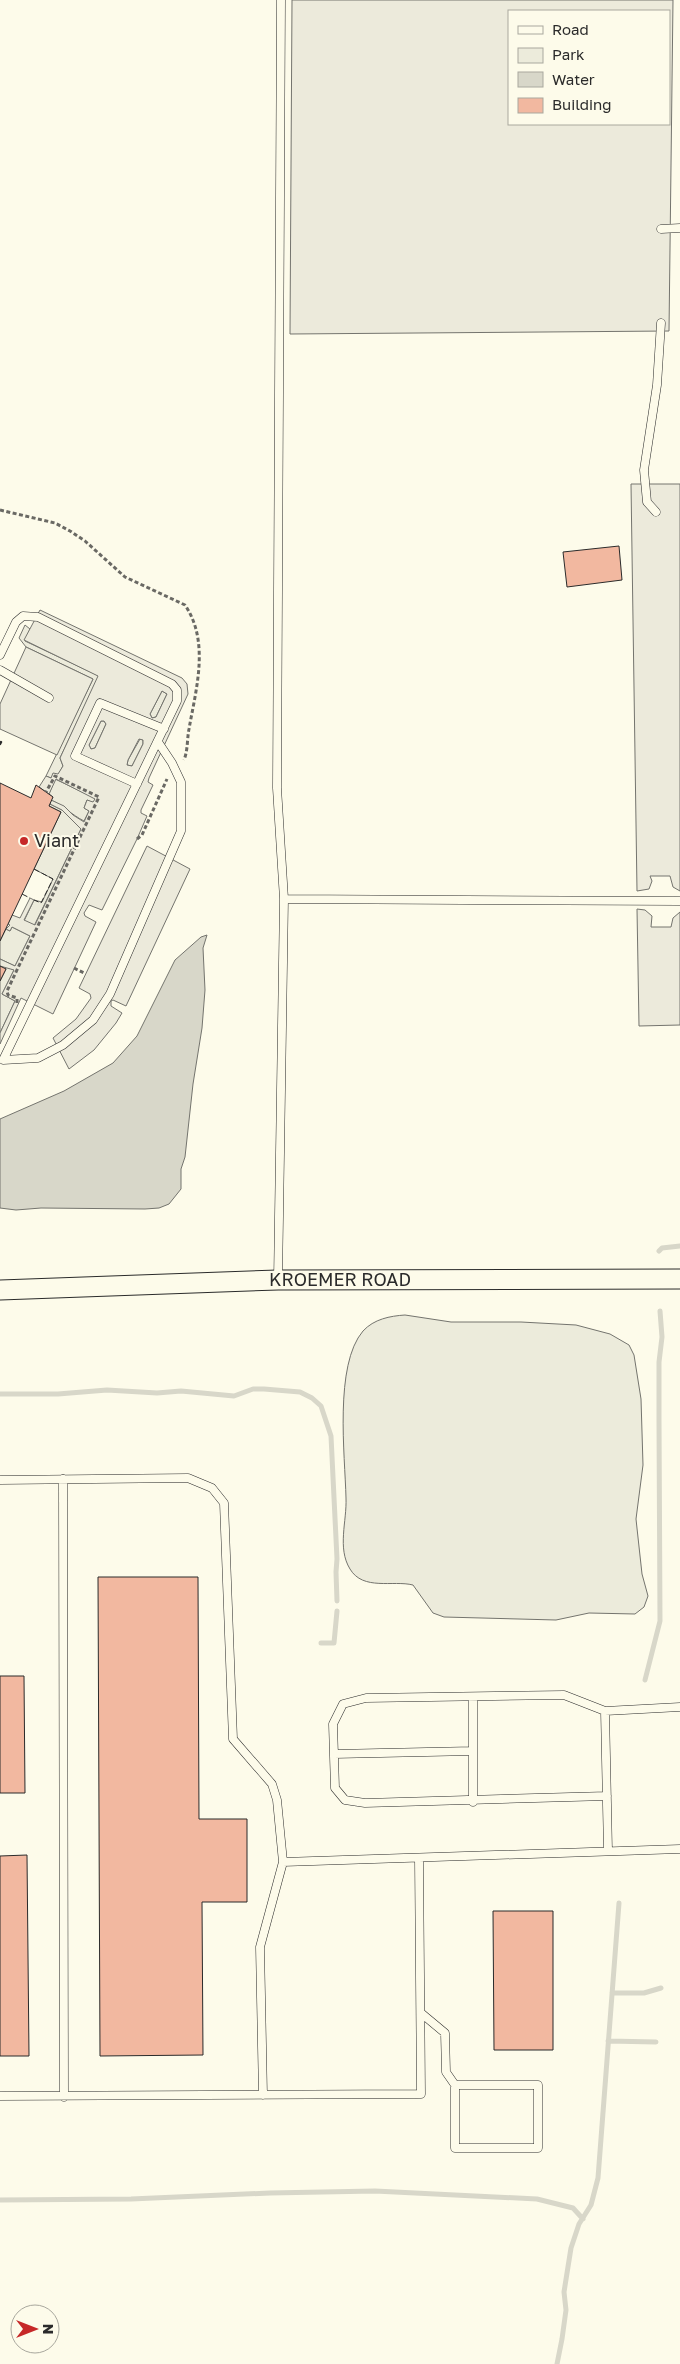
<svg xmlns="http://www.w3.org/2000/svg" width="680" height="2364" viewBox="0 0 680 2364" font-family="'Golos Text',sans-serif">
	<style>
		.green { fill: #ecebdb; stroke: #74746e }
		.parking { fill: #eceadb; stroke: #74746e; fill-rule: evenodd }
		.water { fill: #d8d7c9; stroke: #74746e }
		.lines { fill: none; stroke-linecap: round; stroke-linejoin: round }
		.stream { stroke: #d8d7c9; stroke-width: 5 }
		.building { fill: #f2b8a0; stroke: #2b2b2b }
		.service-casing { stroke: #2b2b2b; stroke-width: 9 }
		.tertiary-casing { stroke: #2b2b2b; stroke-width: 21 }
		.path { stroke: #6a6964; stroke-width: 3; stroke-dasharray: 4 2.5; stroke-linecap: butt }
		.service { stroke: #fdfbea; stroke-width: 8 }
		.tertiary { stroke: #fdfbea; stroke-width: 19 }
		.fence { stroke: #2b2b2b; stroke-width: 1; stroke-dasharray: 6 2.5; stroke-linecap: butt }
		.wall { stroke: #2b2b2b; stroke-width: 2.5 }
		.poi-dot { fill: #c62828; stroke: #fdfbea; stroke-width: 2 }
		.labels { text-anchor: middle; stroke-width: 4; stroke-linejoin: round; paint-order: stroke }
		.poi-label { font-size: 18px; fill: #2b2b2b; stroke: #fdfbea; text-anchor: start }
		.street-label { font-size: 18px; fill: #2b2b2b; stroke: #fdfbea }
	</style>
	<rect width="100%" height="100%" fill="#fdfbea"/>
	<path class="green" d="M25 625 30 629 25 641 99 676 60 758 63 766 58 775 51 778 46 776 93 679 26 647 19 638Z
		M162 691 167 694 156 717 152 718 150 714Z
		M101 721H104L106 724 95 748 91 749 89 745Z
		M140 739 143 740V744L132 766 127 765 128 760Z
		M55 779 95 798 94 803 87 800 84 808 89 811 84 821C72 815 64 806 51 800L53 797 49 794Z
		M50 804 62 810 81 829 34 926 24 921 34 900 42 902 53 879 34 869 61 812 49 806Z
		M12 927 30 936 15 966 0 959V941L6 929 10 931Z
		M5 966 14 970 2 994 15 1001 0 1033V981L6 969Z
		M405 1315 451 1322H521L576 1325 610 1334 629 1345 634 1355 641 1399 643 1465 636 1519 642 1574 648 1596 644 1607 635 1614 589 1613 556 1620 444 1617 433 1613 413 1585C393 1580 363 1591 350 1569 337 1548 347 1521 346 1498 345 1455 334 1365 363 1331 374 1319 390 1316 405 1315Z"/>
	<path class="parking" d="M292 0H673L669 331 290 334ZM509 11H669V124H509Z
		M631 484H680V891L673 887 670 876H650L652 881 649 889 637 891Z
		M40 610 182 678 187 684 188 694 149 778 148 782 153 785 141 810V813L147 816 137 839 102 910 89 905 84 913 85 916 96 922 53 1014 21 998 0 1044V1033L15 1001 2 994 14 970 0 966V959L15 966 30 936 12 927 10 931 6 929 10 925 8 924 12 915 20 918 30 898 34 900 24 920 35 925 81 829 62 810 50 804 51 800 64 806 73 815 84 822 89 811 84 808 87 800 93 802 95 799 56 779 49 794 39 787 46 776 51 778 53 773 58 774 63 766 60 758 98 676 24 640ZM162 691 167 694 156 717 152 718 150 714ZM101 721H104L106 724 95 748 91 749 89 745ZM139 739 143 740V744L132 766 127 765 128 760Z
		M26 647 93 679 57 755 0 729V704Z
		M147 846 190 869 126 1006 113 1000 111 1001V1006L122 1013 116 1023 94 1050 69 1069 53 1038 76 1019 91 998 90 994 79 988Z
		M637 909 645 910 652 916 651 927H671L673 918 680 912V1025L639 1026Z"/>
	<path class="water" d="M207 935 203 948 205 990 202 1028 193 1084 185 1157 181 1169V1189L169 1204 159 1208 145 1209 41 1208 16 1210 0 1208V1119L64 1091 113 1063 137 1036 175 960 201 937Z"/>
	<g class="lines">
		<path class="stream" d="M659 1251 662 1248 680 1246
			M0 1394H58L107 1390 157 1393 181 1391 234 1396 253 1389H264L300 1392 312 1398 321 1406 331 1436 337 1559 336 1572 337 1601
			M321 1643H334L337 1611
			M645 1680 660 1621 659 1420V1362L662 1337 660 1311
			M612 1993H644L661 1988
			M608 2041 656 2042
			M0 2200 131 2199 270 2193 375 2191 537 2199 573 2208 583 2219
			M557 2364 562 2339 566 2310 564 2292 571 2248 579 2224 591 2205 598 2178 619 1903"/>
	</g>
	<path class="building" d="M619 546 622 580 567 587 563 552Z
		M0 783 31 798 36 785 53 797 49 806 61 812 0 941Z
		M0 966 6 969 0 981Z
		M98 1577H198L199 1819H247V1902H202L203 2055 100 2056Z
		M0 1676H24L25 1793H0Z
		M27 1855 29 2056H0V1856Z
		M493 1911H553V2050H494Z"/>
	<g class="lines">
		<g class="service-casing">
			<path id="service" d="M661 229 680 228
				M656 512 647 502 644 470 657 385 661 323
				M0 655 16 622 23 616 38 617 172 684 177 690V701L3 1060 38 1058 63 1045 93 1020 110 994 181 831V782L172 763 158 742
				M0 670 49 698
				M137 784 75 756 100 703 164 729
				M284 899 680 901
				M278 1280 284 899 277 788 281 0
				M63 1479 64 2097
				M0 1480 188 1478 212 1488 224 1503 233 1739 272 1784 277 1800 283 1862 680 1849
				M473 1697V1802
				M605 1711 608 1851
				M334 1754 473 1751
				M607 1796 365 1803 345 1800 335 1788 333 1724 343 1704 366 1698 564 1695 605 1711 680 1707
				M421 2013 445 2033 446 2072 455 2085H538V2148H455V2085
				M263 2095 260 1947 283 1862
				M0 2096 421 2094 419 1858"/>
		</g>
		<g class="tertiary-casing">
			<path id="tertiary" d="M0 1290 278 1280 680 1279"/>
		</g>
		<path class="path" d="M0 510 55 523 70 531 85 541 125 577 185 605C210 642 196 689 189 729 187 739 188 750 184 760
			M137 839 142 835 167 779
			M74 968 84 973
			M17 1003V998L8 995 7 991 99 797 55 776 46 792"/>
		<use href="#service" class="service"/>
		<use href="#tertiary" class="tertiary"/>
		<path class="fence" d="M34 869 53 879 41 903 34 900
			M22 894 30 898"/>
		<path class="wall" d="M0 744 1 742"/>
	</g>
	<circle class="poi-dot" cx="24" cy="841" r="5"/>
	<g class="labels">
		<g class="poi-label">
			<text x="34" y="847">Viant</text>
		</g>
		<g class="street-label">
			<text x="340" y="1286">KROEMER ROAD</text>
		</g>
	</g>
	<rect x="508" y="10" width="162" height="115" fill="#fdfbea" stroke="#a9a89e"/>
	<rect x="518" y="26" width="25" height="8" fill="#fdfbea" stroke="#a9a89e"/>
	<text x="552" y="35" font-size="15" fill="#2b2b2b">Road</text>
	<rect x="518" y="48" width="25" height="15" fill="#ecebdb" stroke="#a9a89e"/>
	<text x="552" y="60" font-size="15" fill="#2b2b2b">Park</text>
	<rect x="518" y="72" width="25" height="15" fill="#d8d7c9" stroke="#a9a89e"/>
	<text x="552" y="85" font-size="15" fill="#2b2b2b">Water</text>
	<rect x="518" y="98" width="25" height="15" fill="#f2b8a0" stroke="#a9a89e"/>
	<text x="552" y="110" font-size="15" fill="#2b2b2b">Building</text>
	<g transform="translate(35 2329) rotate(90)"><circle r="24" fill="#fdfbea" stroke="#a9a89e"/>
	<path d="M0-4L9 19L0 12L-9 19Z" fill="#c62828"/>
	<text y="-8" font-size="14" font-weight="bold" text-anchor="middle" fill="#2b2b2b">N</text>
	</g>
</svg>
